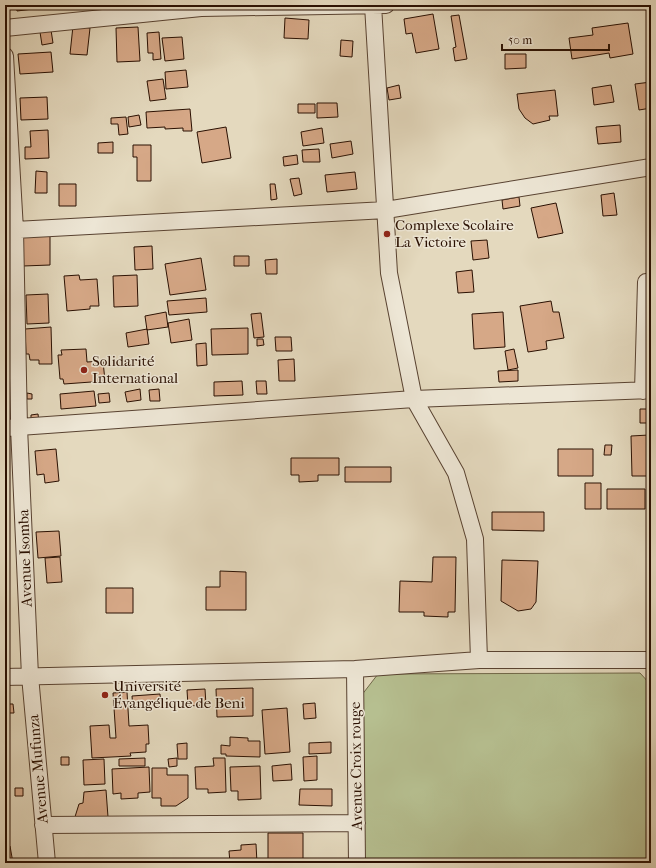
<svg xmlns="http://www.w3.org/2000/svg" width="656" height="868" viewBox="0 0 656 868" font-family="'IM FELL French Canon',serif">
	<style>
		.green { fill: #b6bf90; stroke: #706849 }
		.building { fill: #d6a887; stroke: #2a1002 }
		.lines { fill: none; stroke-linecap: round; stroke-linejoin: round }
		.street-casing { stroke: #584231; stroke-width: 18 }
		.street { stroke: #ede6d5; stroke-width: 16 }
		.poi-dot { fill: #8f2418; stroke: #ede6d5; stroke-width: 1.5 }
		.labels { text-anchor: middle; stroke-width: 3; stroke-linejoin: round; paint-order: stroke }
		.poi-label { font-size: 15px; fill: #2a1002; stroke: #ede6d5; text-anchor: start }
		.street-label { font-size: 15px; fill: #2a1002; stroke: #ede6d5 }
	</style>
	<rect width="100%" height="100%" fill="#e4d9be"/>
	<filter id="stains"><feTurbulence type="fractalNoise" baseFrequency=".005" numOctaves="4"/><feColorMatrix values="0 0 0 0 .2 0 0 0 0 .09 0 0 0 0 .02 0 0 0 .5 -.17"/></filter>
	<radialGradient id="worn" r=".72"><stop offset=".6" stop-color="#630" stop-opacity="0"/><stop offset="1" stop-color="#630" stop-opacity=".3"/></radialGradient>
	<path class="green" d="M640 673 651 685V863H362L361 696 378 674Z"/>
	<path class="building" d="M16 5H40L41 8 17 11Z
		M433 14 439 49 416 53 412 33 406 34 404 19Z
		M459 15 467 59 455 61 453 48 456 47 451 16Z
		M285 18 309 20 308 39 284 38Z
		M628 23 633 54 610 58 609 53 572 59 569 38 593 35 592 28Z
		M73 26 90 28 87 55 70 54Z
		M138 27 140 61 117 62 116 28Z
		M51 30 53 43 42 45 40 32Z
		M159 32 161 59 153 60V53H148L147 33Z
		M182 37 184 59 165 61 162 38Z
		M341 40 353 41 352 57 340 56Z
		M51 52 53 72 20 74 18 54Z
		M505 54H526V68L505 69Z
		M186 70 188 87 166 89 165 72Z
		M163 79 166 99 150 101 147 81Z
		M651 82V108L639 110 635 84Z
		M399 85 401 98 389 100 387 88Z
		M611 85 614 102 594 105 592 88Z
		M555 90 558 116H549L550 120 533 124 525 118 519 109 517 94Z
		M47 97 48 119 21 120 20 98Z
		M317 103H337L338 117 317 118Z
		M298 104H315V113H298Z
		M190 109 192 131H183V128L165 129V127L147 128 146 112Z
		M139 115 141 125 129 127 128 117Z
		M126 117 128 134 119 135 118 124H111V118Z
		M620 125 621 142 598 144 596 127Z
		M226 127 231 158 202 163 197 132Z
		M322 128 324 143 303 146 301 132Z
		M48 130 49 158 25 159V147H31L30 131Z
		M351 141 353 154 332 158 330 144Z
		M113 142V153H98V143Z
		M133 145H151V181H137V157H133Z
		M319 149 320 162H303L302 150Z
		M297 155 298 164 284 166 283 157Z
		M36 171 47 172V193H35Z
		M355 172 357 189 327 192 325 175Z
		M299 178 302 194 294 196 290 179Z
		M59 184H76V206H59Z
		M270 184H275L277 199 271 200Z
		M614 193 617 215 603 216 601 195Z
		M519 197 520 206 503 209 502 200Z
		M556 203 563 233 538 238 531 208Z
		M50 236V265L23 266V237Z
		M487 240 489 258 473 260 471 241Z
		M152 246 153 269 135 270 134 247Z
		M234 256H249V266H234Z
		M201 258 206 290 170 295 165 264Z
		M277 259V274H266L265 260Z
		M472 270 474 292 458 293 456 272Z
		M79 275 80 280 97 279 99 306H90V309L67 311 64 276Z
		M137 275 138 306 114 307 113 276Z
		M48 294 49 323 27 324 26 295Z
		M206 298 207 312 169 315 167 301Z
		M551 301 553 312H559L564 338 546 341 547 349 528 352 520 306Z
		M166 312 168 327 147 330 145 316Z
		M503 312 505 347 474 349 472 314Z
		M261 313 264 337 254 338 251 314Z
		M189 319 192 340 171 343 168 323Z
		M51 327 52 364H39V360H30L29 354H26L25 329Z
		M248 328V354L212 355 211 329Z
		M147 329 149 344 128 347 126 333Z
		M275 337H291L292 351H276Z
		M257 339H263L264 345 257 346Z
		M206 343 207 365 197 366 196 344Z
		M86 349 87 362 103 361 105 381 64 384 63 379H60L58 355H62L61 350Z
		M514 349 518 368 508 370 505 351Z
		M294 359 295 381H279L278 360Z
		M518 370V381L499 382 498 371Z
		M242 381 243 395 214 396V382Z
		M256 381H266L267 394H257Z
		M140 389 141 400 127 402 125 392Z
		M159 389 160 401H150L149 390Z
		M94 391 96 406 61 409 60 394Z
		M27 393 32 394V399H27Z
		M109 393 110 402 99 403 98 394Z
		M640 409H651V461H647L648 476H632L631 436 649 435 648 423H640Z
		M38 414 39 422H31V415Z
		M605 445H612L611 455H604Z
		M56 449 59 481 45 483 44 474 37 475 35 451Z
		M558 449H593V476H558Z
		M291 458H339V475H318V481L299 482V475H291Z
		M345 467H391V482H345Z
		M585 483H601V509H585Z
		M607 489H645V509H607Z
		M492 512H544V531L492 530Z
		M59 531 61 556 38 558 36 532Z
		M5 538H9V548H5Z
		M60 557 62 582 47 583 45 558Z
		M433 557H456L455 612H448V617L424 616V612H399L400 581 432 582Z
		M502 560 538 561 536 602 531 609 518 611 501 601Z
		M220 571 246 572V610H206V587H220Z
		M106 588H133V613H106Z
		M253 688V716L217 717 216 689Z
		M205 689 206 705 188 706 187 690Z
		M127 692 129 726 148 725 149 744H146V752L130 753 131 756 92 758 90 726 109 725 110 738H116L113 693Z
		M160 694 161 707 133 709 132 696Z
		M315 703 316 718 304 719 303 704Z
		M5 704H13L14 713H5Z
		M287 708 290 752 265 754 262 710Z
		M230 737 248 738V741H260V757L226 756V754H221V745L230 746Z
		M331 742V753L309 754V743Z
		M187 743V759H178L177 744Z
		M317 756V780L304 781 303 757Z
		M61 757H69V765H61Z
		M145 758V766H119V759Z
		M177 758V766L169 767 168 759Z
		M213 758H225L226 792 208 793V789H196L195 767 214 766Z
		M104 759 105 784 84 785 83 760Z
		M291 764 292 780 273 781 272 766Z
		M260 766 261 799 238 800V791H231L230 767Z
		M149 767 150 792 138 793V798L121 799V793L113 794 112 769Z
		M152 768H167V775H188V798L176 806H161V798H152Z
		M15 788H23V796H15Z
		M300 789H332V806L299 805Z
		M106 790 108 817 74 820 79 804 83 803 84 792Z
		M268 833H303V863H268Z
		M256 844 257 863H230L229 851 241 850V845Z
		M10 846 13 863H5V847Z"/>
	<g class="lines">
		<g class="street-casing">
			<path id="street" d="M373 5 389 273 414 399 456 473 475 539 479 660
				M5 28 201 8 386 5
				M5 56 15 230 19 427 30 676 47 863
				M15 230 386 210 651 167
				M643 391 646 282
				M5 428 414 399 651 390
				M355 669 357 863
				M5 677 355 669 479 660H651
				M43 825 357 823"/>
		</g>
		<use href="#street" class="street"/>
	</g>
	<g class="poi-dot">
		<circle cx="387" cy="234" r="4"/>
		<circle cx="84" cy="370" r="4"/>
		<circle cx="105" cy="695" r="4"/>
	</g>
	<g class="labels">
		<g class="poi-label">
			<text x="395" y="230">Complexe Scolaire<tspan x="395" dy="17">La Victoire</tspan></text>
			<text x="92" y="366">Solidarité<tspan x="92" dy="17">International</tspan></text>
			<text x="113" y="691">Université<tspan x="113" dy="17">Évangélique de Beni</tspan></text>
		</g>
		<g class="street-label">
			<text transform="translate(25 558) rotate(-92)" y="5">Avenue Isomba</text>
			<text transform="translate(356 766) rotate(-91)" y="5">Avenue Croix rouge</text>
			<text transform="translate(38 769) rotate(-95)" y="5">Avenue Mufunza</text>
		</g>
	</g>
	<rect width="656" height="868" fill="none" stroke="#e4d9be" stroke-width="20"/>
	<rect x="6" y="6" width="644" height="856" fill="none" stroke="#2a1002" stroke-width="2"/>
	<rect x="10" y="10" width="636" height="848" fill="none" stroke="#2a1002"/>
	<path d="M502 44v6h107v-6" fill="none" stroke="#2a1002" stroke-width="2"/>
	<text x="508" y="44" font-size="12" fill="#2a1002" stroke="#ede6d5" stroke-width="3" paint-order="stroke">50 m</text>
	<rect width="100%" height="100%" filter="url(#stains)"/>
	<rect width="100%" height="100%" fill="url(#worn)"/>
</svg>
